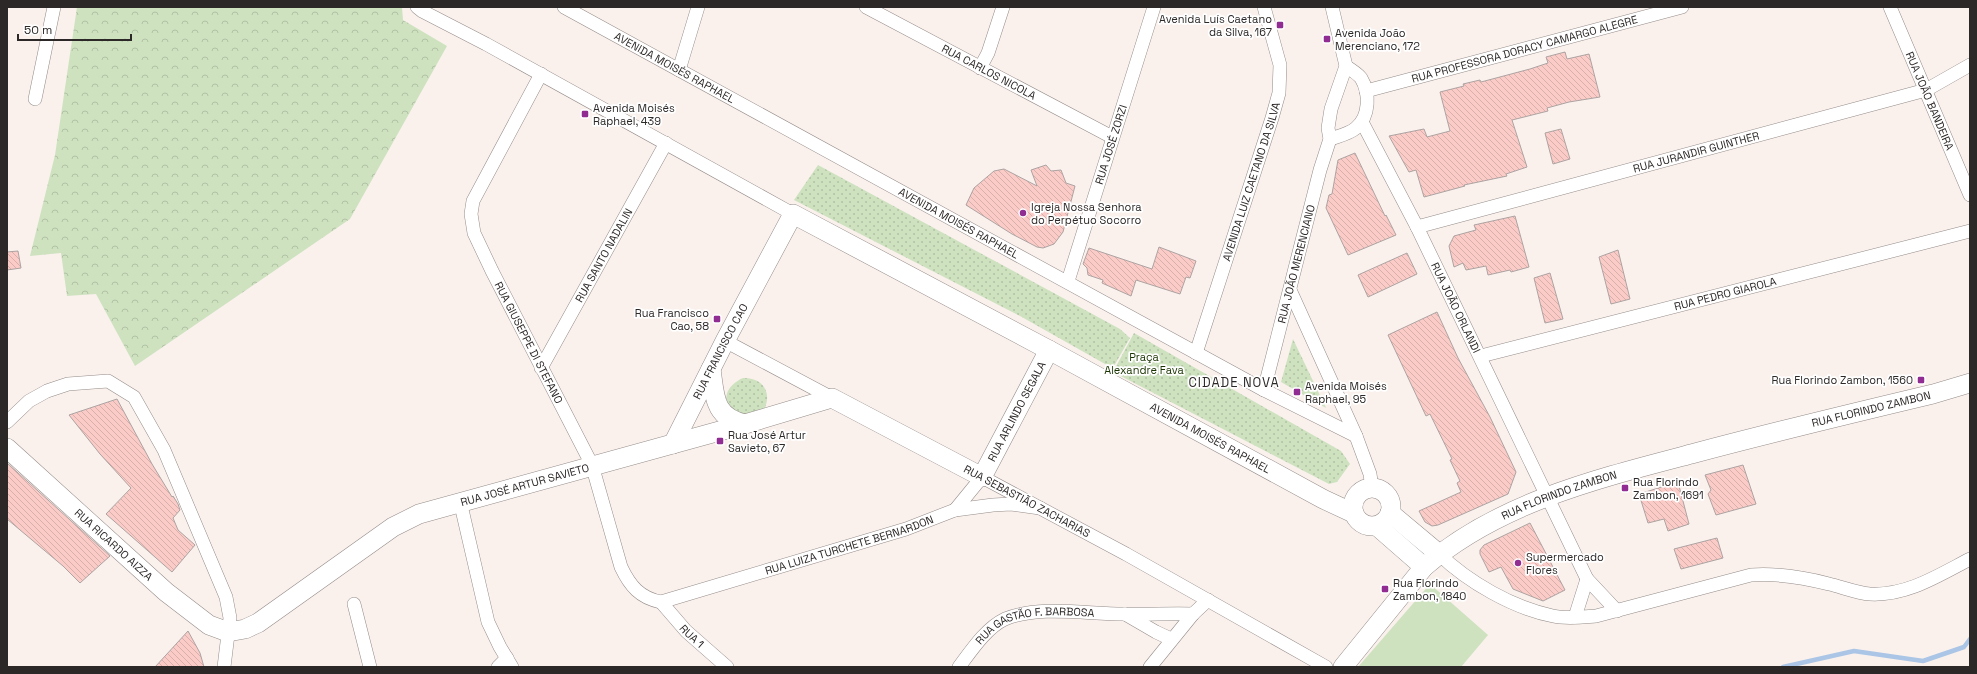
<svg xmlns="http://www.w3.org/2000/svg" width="1977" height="674" viewBox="0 0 1977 674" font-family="'Space Grotesk',sans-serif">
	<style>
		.green { fill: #cee2c0 }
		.forest { fill: url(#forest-crowns) }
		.park { fill: url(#park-dots) }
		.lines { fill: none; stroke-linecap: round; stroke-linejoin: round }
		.stream { stroke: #aac5e5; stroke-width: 4.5 }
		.building { fill: url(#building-back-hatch); stroke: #ada3a2 }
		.street-casing { stroke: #948c89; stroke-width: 14 }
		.secondary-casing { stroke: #948c89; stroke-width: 20 }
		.street { stroke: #fff; stroke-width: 13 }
		.secondary { stroke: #fff; stroke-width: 19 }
		.poi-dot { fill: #912c92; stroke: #fff; stroke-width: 1.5 }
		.labels { text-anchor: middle; stroke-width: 3.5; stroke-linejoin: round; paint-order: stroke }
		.poi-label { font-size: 11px; fill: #2c2827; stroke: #fff; text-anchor: start }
		.street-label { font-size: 11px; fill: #2c2827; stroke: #fff }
		.park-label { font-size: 11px; fill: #1a3400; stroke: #fff }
		.quarter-label { font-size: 13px; letter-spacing: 1px; fill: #2c2827; stroke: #fff }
	</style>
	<defs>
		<pattern id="forest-crowns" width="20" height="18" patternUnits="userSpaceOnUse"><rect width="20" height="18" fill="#cee2c0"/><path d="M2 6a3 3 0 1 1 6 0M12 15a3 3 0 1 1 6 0" fill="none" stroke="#b1c2a5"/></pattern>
		<pattern id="park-dots" width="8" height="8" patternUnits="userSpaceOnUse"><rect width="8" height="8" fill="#cee2c0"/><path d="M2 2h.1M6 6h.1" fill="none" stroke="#b1c2a5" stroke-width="1.8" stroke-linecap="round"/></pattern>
		<pattern id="building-back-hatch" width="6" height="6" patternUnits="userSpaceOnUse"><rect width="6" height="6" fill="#fbccc7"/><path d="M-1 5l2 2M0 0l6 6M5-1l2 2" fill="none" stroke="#d7afab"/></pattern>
	</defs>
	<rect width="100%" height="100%" fill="#faf1ed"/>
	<path class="green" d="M1430 584 1488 635 1461 667H1358Z"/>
	<path class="forest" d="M77 7H402L403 20 447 46 350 219 135 366 96 294 67 296 61 253 30 256 55 155Z"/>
	<path class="park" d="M818 165 1120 329 1130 338 1114 366 1105 364 1020 316 794 200Z
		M1134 333 1341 451 1350 464 1337 482 1329 484 1113 372Z
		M1293 339 1326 408 1281 382Z
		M743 378C764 377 774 395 762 413L742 418C738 414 732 410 729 405 721 394 733 382 743 378Z"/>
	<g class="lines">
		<path class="stream" d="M1783 667 1854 651 1923 661 1964 647 1970 639"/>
	</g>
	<path class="building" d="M1565 52 1567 59 1589 54 1600 97 1569 102 1547 108 1548 111 1512 120 1527 167 1506 174 1507 176 1464 185 1465 186 1424 197 1416 170 1409 172 1389 136 1424 129 1427 137 1450 131 1440 92 1464 86 1463 84 1480 80 1481 82 1530 69 1548 63 1546 57Z
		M1561 129 1570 159 1553 164 1545 133Z
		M1355 153 1385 216 1386 215 1396 235 1348 255 1326 208 1329 195 1332 194 1338 160Z
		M1046 165 1051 171 1061 170 1066 183 1075 186 1063 232 1054 244 1043 248 1037 247 1012 234 966 205 974 188 994 171 1004 169 1037 186 1031 170Z
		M1515 216 1529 267 1511 272 1510 270 1488 275 1486 266 1466 270 1463 263 1454 267 1449 246 1454 236 1476 230 1474 225Z
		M1159 247 1196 261 1190 278 1186 277 1180 294 1136 280 1131 296 1102 283 1103 280 1088 275 1087 268 1083 264 1089 248 1152 269Z
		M1618 250 1630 299 1611 304 1599 257Z
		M18 251 21 268 7 270V252Z
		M1407 253 1417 274 1368 297 1358 275Z
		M1550 273 1563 319 1545 323 1534 278Z
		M1437 312 1458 358 1490 417 1516 472 1508 494 1438 525 1432 526 1425 522 1419 511 1461 492 1457 483 1460 481 1450 460 1452 459 1430 414 1426 416 1388 335Z
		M117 399 152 464 172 497 173 496 178 504 180 510 173 518 178 530 195 545 172 572 106 514 131 488 100 454 69 415Z
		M7 463 110 556 80 583 63 566 7 519Z
		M1743 465 1756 504 1716 515 1708 494 1711 490 1705 475Z
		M1678 482 1689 524 1668 531 1664 519 1648 523 1639 494Z
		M1530 523 1565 590 1543 601 1513 589 1501 567 1489 572 1480 554V550L1484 545Z
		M1717 538 1723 558 1681 569 1674 549Z
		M188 631 200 653 204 667H155Z"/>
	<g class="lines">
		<g class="street-casing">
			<g id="street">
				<path d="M417 7 422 11 486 44 793 214"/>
				<path id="s1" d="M564 7 1264 390 1356 436"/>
				<path id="s2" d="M866 7 1112 137"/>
				<path id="s3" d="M1890 7 1970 195"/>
				<path d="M980 68 988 53 1003 7"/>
				<path d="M679 70 698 7"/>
				<path id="s4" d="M541 74 473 201 471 214 474 233 492 271 592 465 621 567C630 586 640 598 661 602L906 529 955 510 993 505 1011 504 1040 508"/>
				<path id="s5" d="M1366 91 1682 7"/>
				<path d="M35 99 54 7"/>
				<path id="s6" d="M1362 122 1417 227 1587 579 1617 611"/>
				<path d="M1330 139C1339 136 1349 134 1356 128 1370 116 1370 93 1361 78 1357 73 1351 70 1346 66"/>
				<path id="s7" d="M1417 227 1926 90 1970 65"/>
				<path id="s8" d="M1068 281 1154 7"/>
				<path d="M1290 290 1356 436 1370 474 1372 488"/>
				<path d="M725 341 832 398"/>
				<path id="s9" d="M1196 353 1272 118 1279 93 1280 65 1264 7"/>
				<path id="s10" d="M1481 356 1970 231"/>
				<path id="s11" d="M541 368 666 143"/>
				<path id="s12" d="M1264 390 1320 170 1330 139 1328 128 1331 109 1346 66 1332 7"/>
				<path d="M7 422 29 401 47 391 68 384 108 381 134 397 164 450 226 597 230 618 224 667"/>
				<path d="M460 501 488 622 500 647 512 667"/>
				<path d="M955 510 982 477 1126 554 1326 667"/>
				<path d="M1439 554C1468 582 1513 608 1553 616 1567 619 1582 617 1596 616L1751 575C1778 573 1802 577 1829 584 1842 587 1857 593 1870 594 1907 596 1939 575 1970 559"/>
				<path id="s13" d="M661 602 686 631 727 667"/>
				<path d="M354 604 370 667"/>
				<path d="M1125 614 1156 632 1171 639"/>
				<path d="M1575 617 1587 579"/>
				<path d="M498 667 507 658"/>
				<path id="s14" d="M959 667C971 651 986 628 1005 619 1039 605 1087 614 1123 614 1146 615 1170 613 1193 614"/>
				<path d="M1150 667 1193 614 1208 600"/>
			</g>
		</g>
		<g class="secondary-casing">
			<g id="secondary">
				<path d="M711 369C715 396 713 417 745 424"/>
				<path id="s15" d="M673 444 725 341 793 214 1049 350 1323 499 1353 513"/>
				<path id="s16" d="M7 448 166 592 209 625 228 632 245 629 258 623 393 527 419 514 745 424 832 398 982 477 1049 350"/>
				<circle cx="1372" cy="507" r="19"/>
				<path d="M1390 513 1439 554"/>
				<path d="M1377 526 1424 567"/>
				<path id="s17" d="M1343 667 1424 567C1499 502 1600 478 1695 453 1774 432 1853 413 1933 394L1970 383"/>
			</g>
		</g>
		<use href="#street" class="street"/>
		<use href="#secondary" class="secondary"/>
	</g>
	<g class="poi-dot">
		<rect x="1276" y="21" width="8" height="8" rx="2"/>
		<rect x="1323" y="35" width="8" height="8" rx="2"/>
		<rect x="581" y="110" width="8" height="8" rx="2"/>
		<circle cx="1023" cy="213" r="4"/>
		<rect x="713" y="315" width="8" height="8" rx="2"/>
		<rect x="1917" y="376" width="8" height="8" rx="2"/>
		<rect x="1293" y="388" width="8" height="8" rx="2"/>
		<rect x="716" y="437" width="8" height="8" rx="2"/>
		<rect x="1621" y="484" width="8" height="8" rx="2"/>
		<circle cx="1518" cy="563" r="4"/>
		<rect x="1381" y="585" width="8" height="8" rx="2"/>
	</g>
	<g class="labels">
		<g class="poi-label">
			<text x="1272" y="23" text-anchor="end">Avenida Luís Caetano<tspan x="1272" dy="13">da Silva, 167</tspan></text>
			<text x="1335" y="37">Avenida João<tspan x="1335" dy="13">Merenciano, 172</tspan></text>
			<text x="593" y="112">Avenida Moisés<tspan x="593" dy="13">Raphael, 439</tspan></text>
			<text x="1031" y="211">Igreja Nossa Senhora<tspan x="1031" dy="13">do Perpétuo Socorro</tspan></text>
			<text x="709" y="317" text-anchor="end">Rua Francisco<tspan x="709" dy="13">Cao, 58</tspan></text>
			<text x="1913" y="384" text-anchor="end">Rua Florindo Zambon, 1560</text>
			<text x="1305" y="390">Avenida Moisés<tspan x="1305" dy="13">Raphael, 95</tspan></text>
			<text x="728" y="439">Rua José Artur<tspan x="728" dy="13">Savieto, 67</tspan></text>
			<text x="1633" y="486">Rua Florindo<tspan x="1633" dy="13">Zambon, 1691</tspan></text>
			<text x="1526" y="561">Supermercado<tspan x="1526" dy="13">Flores</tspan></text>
			<text x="1393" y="587">Rua Florindo<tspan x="1393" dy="13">Zambon, 1840</tspan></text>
		</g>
		<g class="street-label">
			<text dy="4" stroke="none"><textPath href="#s5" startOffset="164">RUA PROFESSORA DORACY CAMARGO ALEGRE</textPath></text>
			<text dy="4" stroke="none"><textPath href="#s1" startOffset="126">AVENIDA MOISÉS RAPHAEL</textPath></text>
			<text dy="4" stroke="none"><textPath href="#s2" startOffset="139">RUA CARLOS NICOLA</textPath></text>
			<text dy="4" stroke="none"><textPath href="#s3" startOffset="102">RUA JOÃO BANDEIRA</textPath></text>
			<text dy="4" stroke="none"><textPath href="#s8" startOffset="143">RUA JOSÉ ZORZI</textPath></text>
			<text dy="4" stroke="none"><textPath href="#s7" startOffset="289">RUA JURANDIR GUINTHER</textPath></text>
			<text dy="4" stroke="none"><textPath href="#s9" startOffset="180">AVENIDA LUIZ CAETANO DA SILVA</textPath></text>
			<text dy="4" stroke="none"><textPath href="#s1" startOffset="450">AVENIDA MOISÉS RAPHAEL</textPath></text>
			<text dy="4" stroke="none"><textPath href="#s11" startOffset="129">RUA SANTO NADALIN</textPath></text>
			<text dy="4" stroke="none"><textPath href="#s12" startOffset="130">RUA JOÃO MERENCIANO</textPath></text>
			<text dy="4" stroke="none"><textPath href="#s10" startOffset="252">RUA PEDRO GIAROLA</textPath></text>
			<text dy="4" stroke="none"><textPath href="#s6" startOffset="208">RUA JOÃO ORLANDI</textPath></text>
			<text dy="4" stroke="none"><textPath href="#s4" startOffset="299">RUA GIUSEPPE DI STEFANO</textPath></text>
			<text dy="4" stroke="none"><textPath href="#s15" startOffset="104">RUA FRANCISCO CAO</textPath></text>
			<text dy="4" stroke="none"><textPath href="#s17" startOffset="607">RUA FLORINDO ZAMBON</textPath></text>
			<text dy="4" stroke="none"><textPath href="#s16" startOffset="1188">RUA ARLINDO SEGALA</textPath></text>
			<text dy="4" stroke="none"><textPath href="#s15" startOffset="733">AVENIDA MOISÉS RAPHAEL</textPath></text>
			<text dy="4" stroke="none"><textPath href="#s16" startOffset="625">RUA JOSÉ ARTUR SAVIETO</textPath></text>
			<text dy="4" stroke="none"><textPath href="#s17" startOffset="283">RUA FLORINDO ZAMBON</textPath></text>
			<text transform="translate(1027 501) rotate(28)" y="4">RUA SEBASTIÃO ZACHARIAS</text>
			<text dy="4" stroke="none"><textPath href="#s16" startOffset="144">RUA RICARDO AIZZA</textPath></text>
			<text dy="4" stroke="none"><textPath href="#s4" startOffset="795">RUA LUIZA TURCHETE BERNARDON</textPath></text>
			<text dy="4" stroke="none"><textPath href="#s14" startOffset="94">RUA GASTÃO F. BARBOSA</textPath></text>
			<text dy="4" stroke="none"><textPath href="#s13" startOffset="46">RUA 1</textPath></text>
		</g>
		<g class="park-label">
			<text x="1144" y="361">Praça<tspan x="1144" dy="13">Alexandre Fava</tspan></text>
		</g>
		<g class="quarter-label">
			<text x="1234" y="387">CIDADE NOVA</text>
		</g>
	</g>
	<rect width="1977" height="674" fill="none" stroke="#2c2827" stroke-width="16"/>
	<path d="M18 34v6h113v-6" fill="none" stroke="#2c2827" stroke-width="2"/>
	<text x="24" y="34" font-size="12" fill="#2c2827" stroke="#ffffff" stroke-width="3" paint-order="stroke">50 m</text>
</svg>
